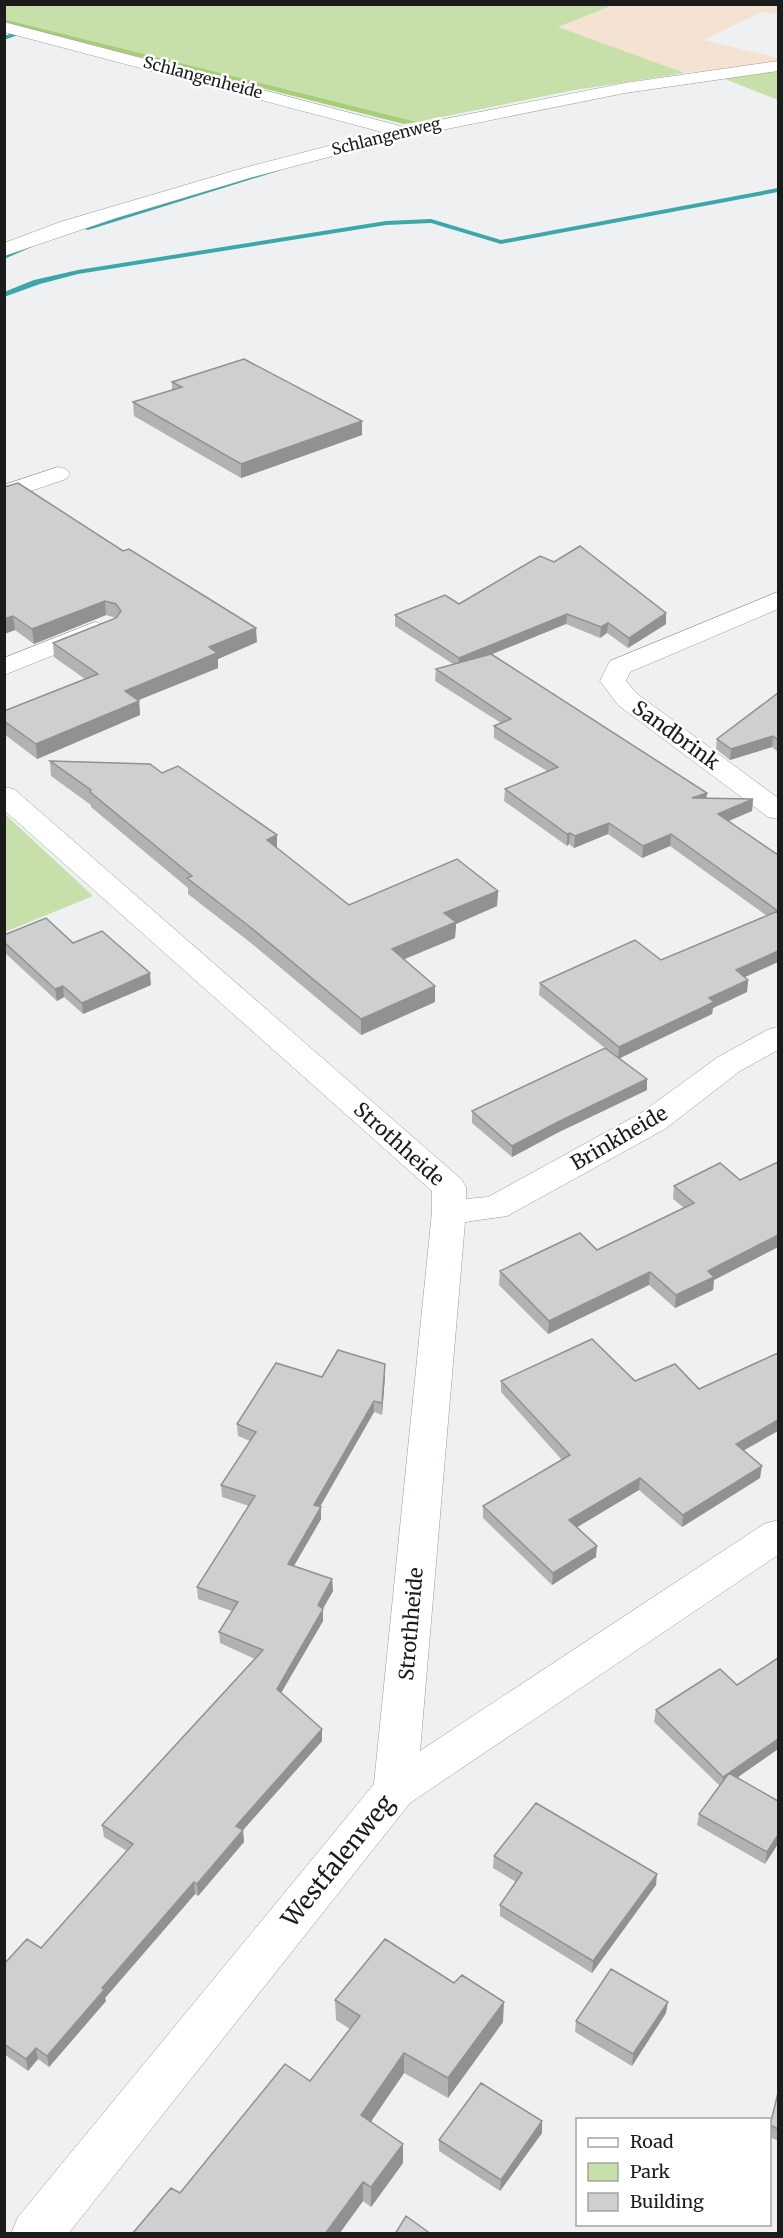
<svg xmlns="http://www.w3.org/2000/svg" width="783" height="2238" viewBox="0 0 783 2238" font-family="Merriweather,serif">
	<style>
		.commercial { fill: #f4e3d2 }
		.green { fill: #c7e0a9 }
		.forest { fill: #a8cd78 }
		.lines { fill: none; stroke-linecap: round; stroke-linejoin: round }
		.stream { fill: #3ca7a8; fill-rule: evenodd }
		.minor-casing { stroke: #999a9c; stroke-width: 1 }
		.minor { fill: #fff; fill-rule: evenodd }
		.wall { fill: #b1b2b3 }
		.shaded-wall { fill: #909192 }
		.building { fill: #cecfd0; stroke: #909192; stroke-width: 1.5 }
		.labels { text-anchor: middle; stroke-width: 5; stroke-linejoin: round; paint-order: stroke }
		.far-street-label { font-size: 16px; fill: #1b1b1c; stroke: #fff }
		.street-label { font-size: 20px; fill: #1b1b1c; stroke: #fff }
		.near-street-label { font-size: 24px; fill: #1b1b1c; stroke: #fff }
	</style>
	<rect width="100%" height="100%" fill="#eff0f2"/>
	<path class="commercial" d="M613 5H778V12L775 14 762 12 704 40 778 58V63L685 73 557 27Z"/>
	<path class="green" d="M5 4 613 5 558 27 685 73 575 90 417 122 5 19Z
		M778 70V100L720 77Z
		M5 814 93 896 5 932Z"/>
	<path class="forest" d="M4 19 417 122 404 124 5 23Z"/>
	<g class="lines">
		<path class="stream" d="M19 31 21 34 4 40V36Z
			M274 168 281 170 88 230 81 228Z
			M778 188V192L501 244 431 223 386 225 78 274 40 284 4 297V292L34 280 78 270 386 221 431 219 501 240Z
			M27 244 34 246 4 259V254Z"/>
		<g class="minor-casing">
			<path id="minor" d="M4 22 404 127 625 83 778 61V71L625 93 397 139 253 177 116 218 4 256V243L60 222 240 169 382 132 4 32Z
				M58 467 66 469 70 474 66 479 4 500V485Z
				M778 592V609L630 672 626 681 636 693 778 798V819L768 817 618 705 600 681 610 661Z
				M95 622 104 625 108 630 104 635 4 675V658Z
				M4 787 14 789 461 1179 466 1187V1199L488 1197 641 1113 718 1057 767 1030 778 1027V1050L740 1071 665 1129 507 1216 465 1222 420 1751 764 1524 778 1520V1555L410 1803 68 2234H11L18 2217 374 1784 432 1212V1191L4 810Z"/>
		</g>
		<use href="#minor" class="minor"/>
	</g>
	<path class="wall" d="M172 382 362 421V435L241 478 134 416 133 402 172 390Z
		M4 487 257 642 218 659V668L139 700 140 715 37 759 4 734V711L85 679 54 657 53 643 116 618 106 615 34 644 15 630 4 634Z
		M540 556 666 624 628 648 607 633 600 638 566 624 492 654 706 798 753 799 752 811 728 821 778 855V962L745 977 748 980 747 992 713 1008 712 1014 620 1058 647 1079V1090L557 1133 512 1157 472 1123V1111L605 1048 539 995 540 983 661 960 767 916 670 846 642 858 608 834 574 848 569 844 567 846 504 801 505 789 547 771 494 738V726L501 723 435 681 436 669 453 664 395 626V615L459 604Z
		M778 693V752L772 747 730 760 716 749 717 739Z
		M50 761 277 848 349 905 498 891 497 906 456 924 455 938 405 959 435 1002 361 1035 251 943 188 894V888L91 807V805L51 776Z
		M4 935 73 943 151 985 83 1014 64 997 57 1001 4 952Z
		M778 1162V1247L714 1280 713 1290 675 1308 649 1285 548 1334 499 1285 500 1271 597 1250 684 1208 673 1199 674 1186 740 1180Z
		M385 1376 382 1415 374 1412 320 1507 321 1519 294 1566 332 1579 333 1591 323 1609V1621L281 1693 322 1729V1741L243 1830 244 1842 198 1896 195 1894 105 1998 106 2001 49 2067 38 2059 28 2071 4 2054V1964L41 1948 127 1851 104 1837 102 1825 255 1659 220 1643 219 1632 232 1611 198 1599 197 1587 249 1506 222 1497 221 1485 250 1441 238 1436 237 1424 322 1377Z
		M501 1381H635L744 1451 760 1478 682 1527 639 1490 577 1527 596 1557 552 1585 483 1518V1506L562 1460 501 1392Z
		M778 1658V1749L737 1778 778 1801 765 1864 697 1825 699 1814 720 1786 654 1722 656 1710 737 1685Z
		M494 1856 656 1885 592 1973 500 1916V1905L516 1882 493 1868Z
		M335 2000 503 2022 448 2098 404 2073 371 2121 403 2163 371 2207 363 2201 339 2234H132L310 2081 350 2029 336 2020Z
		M666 2013 632 2066 575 2032 576 2021Z
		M778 2093V2141L770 2137V2124Z
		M542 2133 500 2191 439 2151V2140Z"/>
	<path class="shaded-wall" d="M362 421V435L241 478V464Z
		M105 601 106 615 34 644 32 629Z
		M666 613V624L628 648 629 638Z
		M567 614 566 624 458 668 459 658Z
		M13 616 15 630 4 634V619Z
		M608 623 607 633 600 638 601 627Z
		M256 628 257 642 218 659V668L126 705 125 691 209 647Z
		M139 701 140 715 37 759 36 744Z
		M773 736 772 747 730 760 731 749Z
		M707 793 706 804 692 798Z
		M753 799 752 811 717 826 718 814Z
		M609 823 608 834 574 848 575 836Z
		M570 833 569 844 567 846V834Z
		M671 834 670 846 642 858 643 846Z
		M277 835V851L267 840Z
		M498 891 497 906 456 924 455 938 392 964V949L444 913Z
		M778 951V962L734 982 736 970Z
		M150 973 151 985 83 1014 82 1003Z
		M748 980 747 992 713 1008 712 1014 618 1059 619 1047 709 998Z
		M63 986 64 997 57 1001 55 989Z
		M435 986V1002L361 1035V1019Z
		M647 1079V1090L557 1133 512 1157V1146L558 1122Z
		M778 1235V1247L714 1280 713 1290 675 1308 676 1295 708 1271Z
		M650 1272 649 1285 548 1334 549 1321Z
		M385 1364V1376L382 1415V1403Z
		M374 1401V1412L314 1517V1505Z
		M778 1420V1431L734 1456 736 1444Z
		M762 1466 760 1478 682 1527 683 1515Z
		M640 1478 639 1490 569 1532V1520Z
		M321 1507V1519L288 1576V1564Z
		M597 1546 596 1557 552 1585 553 1573Z
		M332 1579 333 1591 318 1617V1605Z
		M323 1609V1621L277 1700V1689Z
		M322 1729V1741L236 1838V1826Z
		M778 1739V1749L722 1788 723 1777Z
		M243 1830 244 1842 198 1896 197 1884Z
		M778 1835V1844L765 1864 767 1852Z
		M657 1874 656 1885 592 1973 593 1961Z
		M194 1882 195 1894 105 1998 106 2001 49 2067 47 2056 102 1988Z
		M504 2002 503 2022 448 2098V2078Z
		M668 2002 666 2013 632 2066 633 2054Z
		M36 2048 38 2059 28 2071 26 2059Z
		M404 2053V2073L362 2135 361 2115Z
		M542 2121V2133L500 2191 501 2180Z
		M403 2144V2163L371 2207V2187Z
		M363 2182V2201L339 2234H325Z"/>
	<path class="building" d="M244 359 362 421 241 464 133 402 182 387 172 382Z
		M18 483 123 551 129 549 256 628 209 647 217 653 125 691 139 701 36 744 4 721V711L98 674 53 643 116 618 121 611 116 604 105 601 32 629 13 616 4 619V487Z
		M580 546 666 613 629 638 608 623 601 627 567 614 459 658 395 615 445 595 459 604 540 556 554 562Z
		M491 654 707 793 692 798 753 799 718 814 778 855V951L736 970 748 980 709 998 714 1002 619 1047 540 983 635 940 661 960 778 911 671 834 643 846 609 823 575 836 570 833 567 834 505 789 558 767 494 726 511 719 436 669Z
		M778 693V740L773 736 731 749 717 739Z
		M50 761 150 764 162 773 178 766 277 835 267 840 349 905 457 859 498 891 444 913 456 922 392 949 435 986 361 1019 250 927 187 878 192 876 90 792 91 790Z
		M46 918 73 943 102 931 150 973 82 1003 63 986 55 989 4 942V935Z
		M605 1048 647 1079 558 1122 512 1146 472 1111Z
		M778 1162V1235L708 1271 714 1277 676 1295 650 1272 549 1321 500 1271 580 1233 597 1250 694 1203 674 1186 720 1163 740 1180Z
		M592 1339 635 1381 675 1364 699 1389 778 1353V1420L736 1444 762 1466 683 1515 640 1478 569 1520 597 1546 553 1573 483 1506 570 1455 501 1381Z
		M338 1350 385 1364 382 1403 374 1401 314 1505 321 1507 288 1564 332 1579 318 1605 323 1609 277 1689 322 1729 236 1826 243 1830 197 1884 194 1882 102 1988 104 1990 47 2056 36 2048 26 2059 4 2044V1964L27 1939 41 1948 133 1844 102 1825 263 1650 219 1632 238 1602 197 1587 255 1496 221 1485 256 1432 237 1424 276 1363 322 1377Z
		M778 1658V1739L723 1777 656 1710 720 1669 737 1685Z
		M729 1773 778 1801V1835L767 1852 699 1814Z
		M536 1803 657 1874 593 1961 500 1905 522 1873 494 1856Z
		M385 1939 454 1983 462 1975 504 2002 448 2078 404 2053 361 2115 403 2144 371 2187 363 2182 325 2234H132L171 2188 180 2193 285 2064 310 2081 360 2016 335 2000Z
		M611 1969 668 2002 633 2054 576 2021Z
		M481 2083 542 2121 501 2180 439 2140Z
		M778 2093V2129L770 2125Z
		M406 2216 431 2234H395Z"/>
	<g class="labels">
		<g class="far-street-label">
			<text transform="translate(203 77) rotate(15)" y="6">Schlangenheide</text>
			<text transform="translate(386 136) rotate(-14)" y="6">Schlangenweg</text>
		</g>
		<g class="street-label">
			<text transform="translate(676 735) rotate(36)" y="7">Sandbrink</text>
			<text transform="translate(619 1138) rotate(-30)" y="7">Brinkheide</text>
			<text transform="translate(399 1144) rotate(42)" y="7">Strothheide</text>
			<text transform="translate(411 1624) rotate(-85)" y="7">Strothheide</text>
		</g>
		<g class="near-street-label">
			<text transform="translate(338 1861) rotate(-51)" y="8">Westfalenweg</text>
		</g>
	</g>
	<rect width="783" height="2238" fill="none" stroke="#1b1b1c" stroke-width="12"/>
	<rect x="576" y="2118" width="195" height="108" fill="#ffffff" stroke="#a4a4a4" stroke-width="1.5"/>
	<rect x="588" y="2138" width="30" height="9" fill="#ffffff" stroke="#a4a4a4" stroke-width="1.5"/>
	<text x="630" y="2148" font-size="18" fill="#1b1b1c">Road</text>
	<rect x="588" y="2163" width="30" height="18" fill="#c7e0a9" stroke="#a4a4a4" stroke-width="1.5"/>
	<text x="630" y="2178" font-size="18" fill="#1b1b1c">Park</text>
	<rect x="588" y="2193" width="30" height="18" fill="#cecfd0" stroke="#a4a4a4" stroke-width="1.5"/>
	<text x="630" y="2208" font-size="18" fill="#1b1b1c">Building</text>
</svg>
